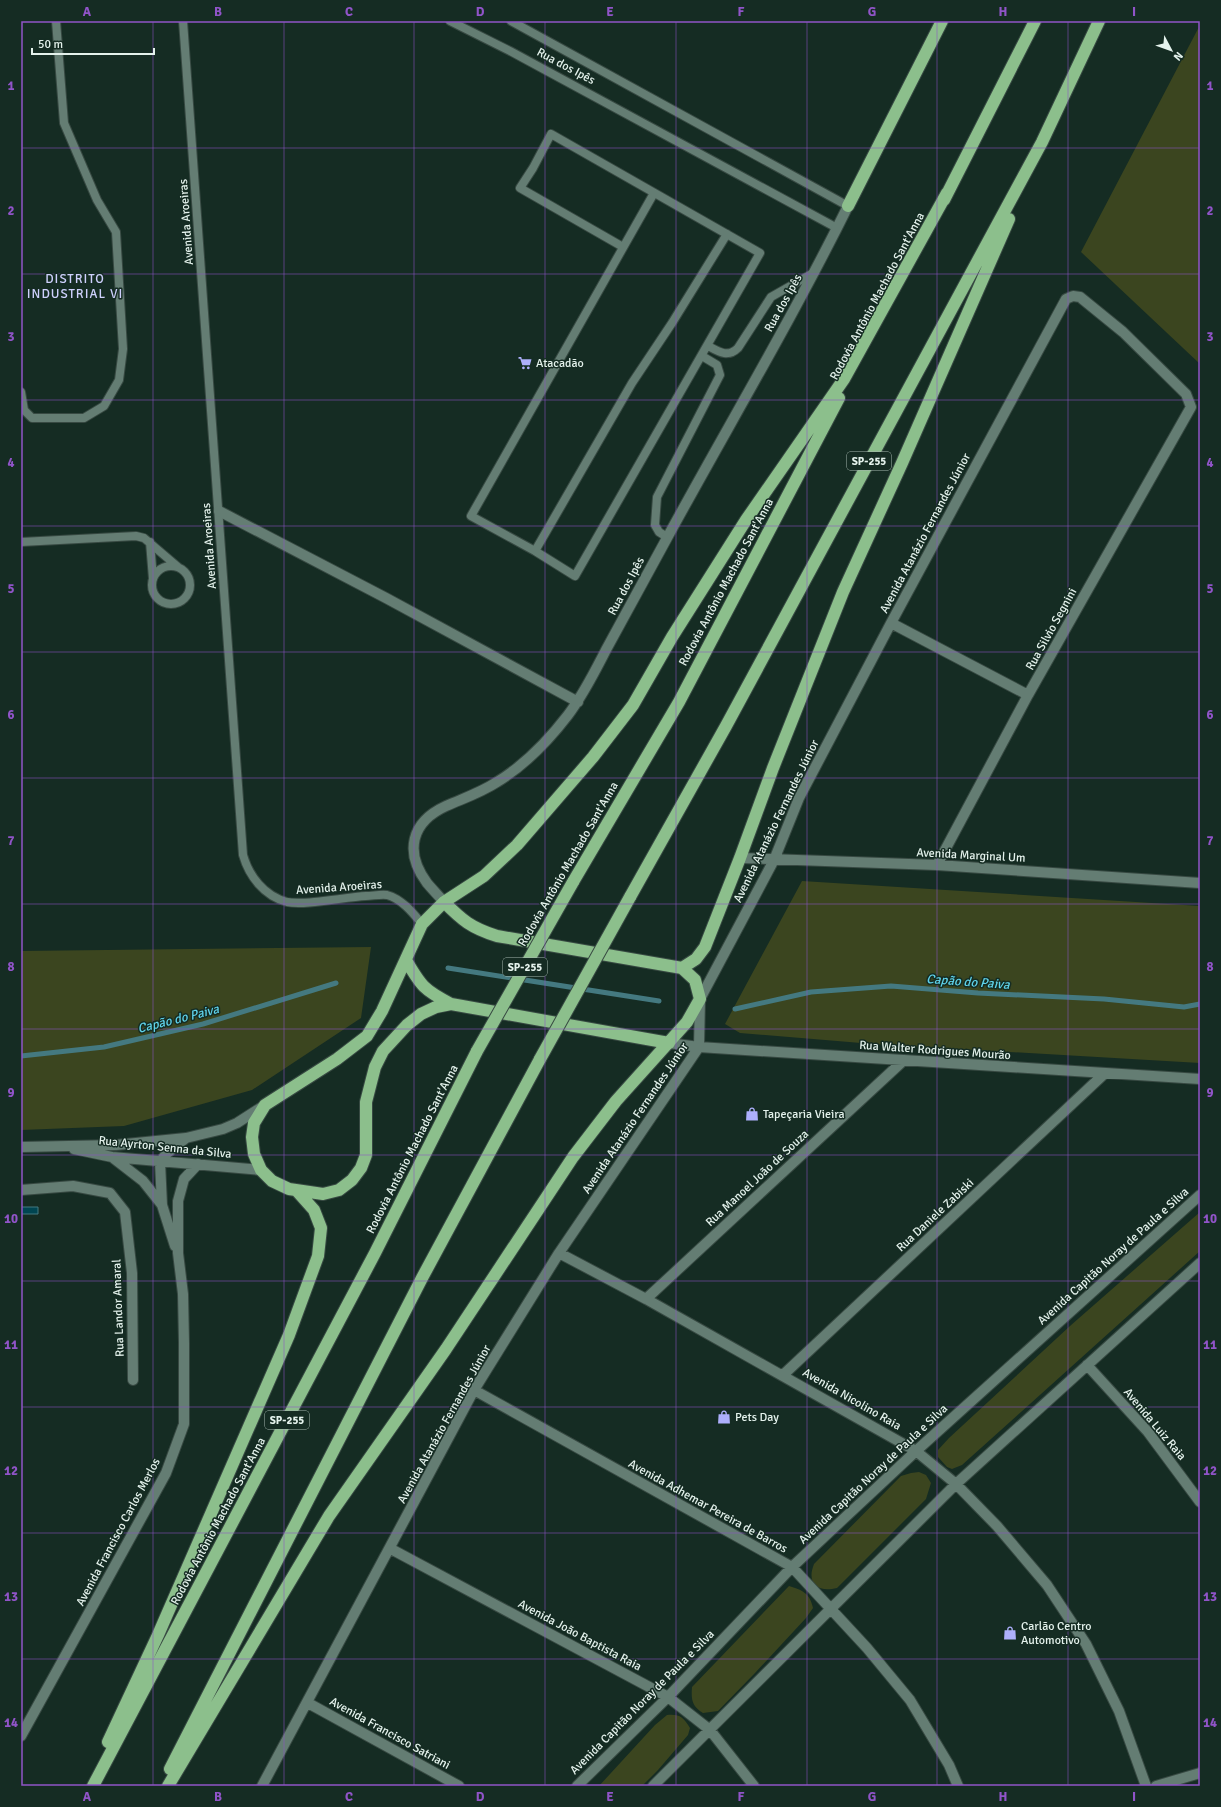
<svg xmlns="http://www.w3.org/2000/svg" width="1221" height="1807" viewBox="0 0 1221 1807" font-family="Signika,sans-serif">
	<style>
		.green { fill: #3b451f }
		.water { fill: #004551; stroke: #447980 }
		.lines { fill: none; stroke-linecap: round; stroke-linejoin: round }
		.stream { stroke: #447980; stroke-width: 5 }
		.lane-casing { stroke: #374942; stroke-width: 10 }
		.street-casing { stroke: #374942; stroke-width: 12 }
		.highway-casing { stroke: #374942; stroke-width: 14 }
		.lane { stroke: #647d73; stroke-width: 8 }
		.street { stroke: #647d73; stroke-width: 10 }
		.highway { stroke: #8cbf8c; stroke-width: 12 }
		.highway-bridge-casing { stroke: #374942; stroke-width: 14; stroke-linecap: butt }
		.highway-bridge { stroke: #8cbf8c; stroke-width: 12 }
		.grid { fill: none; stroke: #9054c8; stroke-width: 1; stroke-opacity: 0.55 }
		.labels { text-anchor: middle; stroke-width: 3; stroke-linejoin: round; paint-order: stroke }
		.shield { fill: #152c23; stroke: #a6b7b0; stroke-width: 1 }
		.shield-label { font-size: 11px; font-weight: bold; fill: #e4f2ec }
		.street-label { font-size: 12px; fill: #e4f2ec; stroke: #152c23 }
		.poi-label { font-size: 12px; fill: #e4f2ec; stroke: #152c23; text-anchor: start }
		.neighbourhood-label { font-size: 13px; letter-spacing: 1px; fill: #ced0fc; stroke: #152c23 }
		.water-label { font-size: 13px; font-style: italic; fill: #5fd2ea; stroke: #152c23 }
		.neatline { fill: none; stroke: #9054c8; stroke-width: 1.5 }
		.grid-label { font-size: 13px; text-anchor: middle; font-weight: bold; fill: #9054c8 }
	</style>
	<rect width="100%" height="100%" fill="#152c23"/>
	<path class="green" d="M1200 25V364L1081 252Z
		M802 881 1200 906V1063L873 1044 740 1033 725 1024Z
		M371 947 361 1018 252 1090 124 1126 21 1130V951Z
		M1200 1212V1251L962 1465 952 1469 947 1467 938 1457V1450L949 1438 1070 1326Z
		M919 1472 926 1475 931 1483 926 1499 837 1588C818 1593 806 1584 814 1564L901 1476 911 1473Z
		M789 1586C802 1590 810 1593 813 1608L806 1618 755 1673 718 1711 703 1713C692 1706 691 1700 692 1687Z
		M667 1715C680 1714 683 1717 690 1728L688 1735 658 1770 642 1786H599L655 1725Z"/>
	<path class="water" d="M21 1207H38V1214H21Z"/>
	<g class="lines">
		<path class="stream" d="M448 968 659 1001
			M735 1009 811 992 891 986 978 993 1104 999 1184 1007 1200 1004
			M21 1056 104 1047 203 1024 336 983"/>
		<g class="lane-casing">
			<path id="lane" d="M183 21 243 855C249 876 264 896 287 902 304 906 345 897 366 896 372 896 381 894 387 895 402 899 413 913 422 924
				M450 21 510 51 837 228
				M511 21 848 206
				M623 247 520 188 533 168 551 134 760 253 575 576 535 551 471 516 654 193
				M708 346C719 352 728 358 738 348L771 297 815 272
				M21 392 24 410 32 418H84L104 406 119 380 123 349 116 232 97 200 64 123 56 21
				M667 537 659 532 655 525 657 497 720 375 717 365 702 356
				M21 542 136 536 144 538 178 567
				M150 542 153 579
				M535 551 632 383 672 323 727 234
				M152 585a19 19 0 1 1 38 0a19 19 0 1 1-38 0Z"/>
		</g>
		<g class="street-casing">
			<path id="street" d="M219 511 386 598 578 702
				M891 623 1028 695
				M740 858 937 865 1200 883
				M444 902C438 895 432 889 427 883 404 852 411 822 446 806 464 798 480 793 497 782 525 765 548 741 568 715 584 694 595 671 607 648 627 611 647 575 667 538 727 428 792 319 848 206
				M669 1043 699 1047 1200 1079
				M21 1147 116 1145 186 1138 223 1129 237 1123 265 1105
				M74 1149 112 1157 261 1170
				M112 1157 143 1181 162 1205
				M21 1190 73 1186 110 1193 125 1212 132 1273 133 1380
				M175 1246 162 1205 160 1162 166 1154 186 1138
				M559 1253 646 1299 916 1451 956 1484 997 1526 1047 1585 1086 1644 1119 1711 1146 1786
				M646 1299 904 1060
				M1087 1365 1148 1432 1200 1502
				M783 1375 1104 1074
				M474 1390 792 1567 867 1648 910 1700 949 1765 958 1786
				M391 1549 668 1697 710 1730 754 1786
				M308 1703 459 1786
				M21 1736 166 1473 184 1424V1343L183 1294 178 1253V1201L184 1179 198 1164
				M262 1786 474 1390 559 1253 699 1047 700 999 774 860 799 798 891 623 1066 299 1073 296 1080 297 1123 332 1186 394 1191 407 1028 695 937 865
				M577 1786 668 1697 792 1567 916 1451 1200 1195
				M653 1786 956 1484 1200 1263
				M1156 1786 1200 1773"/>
		</g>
		<g class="highway-casing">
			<path id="highway" d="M944 200 1035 21
				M848 206 942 21
				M573 882 679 702 839 398
				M630 897 726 726 1042 142 1099 21
				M406 960C421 986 424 990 451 1004L669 1043
				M682 968 696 959 705 947 740 858 773 768 843 592 902 463 1009 219
				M451 1004 436 1007 421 1014 407 1025 383 1051 375 1067 366 1102V1155L361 1168 352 1180 339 1190 323 1194 289 1189 272 1181 261 1170 254 1154 252 1137 254 1123 265 1105 337 1059 367 1036 382 1011 422 924 444 902 484 876 517 845 593 757 633 705 672 637 746 520 844 379 947 193
				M108 1742 158 1635 289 1335 318 1256 321 1228 314 1210 297 1191
				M170 1769 422 1278 540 1059
				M93 1786 375 1253 477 1051
				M168 1786 329 1516 446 1349 573 1157 616 1101 687 1022 700 999 695 980 682 968 497 936C471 928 462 920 444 902"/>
		</g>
		<use href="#lane" class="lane"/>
		<use href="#street" class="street"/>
		<use href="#highway" class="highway"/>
		<g class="highway-bridge-casing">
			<path id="highway-bridge" d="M477 1051 573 882
				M540 1059 630 897"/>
		</g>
		<use href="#highway-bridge" class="highway-bridge"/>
	</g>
	<path class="grid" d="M153 21V1786M284 21V1786M414 21V1786M545 21V1786M676 21V1786M807 21V1786M937 21V1786M1068 21V1786M21 148H1200M21 274H1200M21 400H1200M21 526H1200M21 652H1200M21 778H1200M21 904H1200M21 1029H1200M21 1155H1200M21 1281H1200M21 1407H1200M21 1533H1200M21 1659H1200"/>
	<defs>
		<g id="supermarket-bare" transform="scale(1.08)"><path d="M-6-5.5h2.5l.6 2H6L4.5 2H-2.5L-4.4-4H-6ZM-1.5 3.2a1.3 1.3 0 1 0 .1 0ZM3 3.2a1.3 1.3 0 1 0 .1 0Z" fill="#adaffb" stroke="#152c23" stroke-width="2.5" paint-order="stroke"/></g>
		<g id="shop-bare" transform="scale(1.08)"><path d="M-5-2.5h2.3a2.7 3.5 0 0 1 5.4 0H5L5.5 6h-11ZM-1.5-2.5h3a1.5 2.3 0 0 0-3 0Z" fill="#adaffb" stroke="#152c23" stroke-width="2.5" paint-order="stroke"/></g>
	</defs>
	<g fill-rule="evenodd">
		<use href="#supermarket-bare" x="525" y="363"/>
		<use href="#shop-bare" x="752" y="1114"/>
		<use href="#shop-bare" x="724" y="1417"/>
		<use href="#shop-bare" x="1010" y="1633"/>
	</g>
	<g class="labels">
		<g class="shield">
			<rect x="847" y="452" width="44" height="18" rx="3"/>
			<rect x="503" y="958" width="44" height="18" rx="3"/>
			<rect x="265" y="1411" width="44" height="18" rx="3"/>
		</g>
		<g class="shield-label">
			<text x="869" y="465">SP-255</text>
			<text x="525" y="971">SP-255</text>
			<text x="287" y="1424">SP-255</text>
		</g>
		<g class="street-label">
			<text transform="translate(566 66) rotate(28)" y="4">Rua dos Ipês</text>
			<text transform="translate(186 222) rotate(-94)" y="4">Avenida Aroeiras</text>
			<text transform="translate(877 296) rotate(-62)" y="4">Rodovia Antônio Machado Sant'Anna</text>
			<text transform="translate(783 303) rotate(-61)" y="4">Rua dos Ipês</text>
			<text transform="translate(925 533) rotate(-62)" y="4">Avenida Atanázio Fernandes Júnior</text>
			<text transform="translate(209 546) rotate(-94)" y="4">Avenida Aroeiras</text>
			<text transform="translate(726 582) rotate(-62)" y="4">Rodovia Antônio Machado Sant'Anna</text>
			<text transform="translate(626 586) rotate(-62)" y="4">Rua dos Ipês</text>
			<text transform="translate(1051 629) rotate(-61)" y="4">Rua Silvio Segnini</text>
			<text transform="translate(776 821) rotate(-64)" y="4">Avenida Atanázio Fernandes Júnior</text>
			<text transform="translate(971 855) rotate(3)" y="4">Avenida Marginal Um</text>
			<text transform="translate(568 864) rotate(-60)" y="4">Rodovia Antônio Machado Sant'Anna</text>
			<text transform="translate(339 887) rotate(-4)" y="4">Avenida Aroeiras</text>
			<text transform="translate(935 1050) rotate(4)" y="4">Rua Walter Rodrigues Mourão</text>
			<text transform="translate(635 1118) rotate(-56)" y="4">Avenida Atanázio Fernandes Júnior</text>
			<text transform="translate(165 1147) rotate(6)" y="4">Rua Ayrton Senna da Silva</text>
			<text transform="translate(412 1149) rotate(-63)" y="4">Rodovia Antônio Machado Sant'Anna</text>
			<text transform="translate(757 1178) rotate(-43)" y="4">Rua Manoel João de Souza</text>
			<text transform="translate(935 1215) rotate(-43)" y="4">Rua Daniele Zabiski</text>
			<text transform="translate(1113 1256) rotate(-42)" y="4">Avenida Capitão Noray de Paula e Silva</text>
			<text transform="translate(118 1308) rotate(-92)" y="4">Rua Landor Amaral</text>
			<text transform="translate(852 1399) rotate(30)" y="4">Avenida Nicolino Raia</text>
			<text transform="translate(444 1424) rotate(-61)" y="4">Avenida Atanázio Fernandes Júnior</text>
			<text transform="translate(1155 1424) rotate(50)" y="4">Avenida Luiz Raia</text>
			<text transform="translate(873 1474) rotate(-43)" y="4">Avenida Capitão Noray de Paula e Silva</text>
			<text transform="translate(708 1506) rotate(29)" y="4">Avenida Adhemar Pereira de Barros</text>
			<text transform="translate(218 1521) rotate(-62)" y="4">Rodovia Antônio Machado Sant'Anna</text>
			<text transform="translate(118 1532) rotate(-62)" y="4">Avenida Francisco Carlos Merlos</text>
			<text transform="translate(580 1635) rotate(28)" y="4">Avenida João Baptista Raia</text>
			<text transform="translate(642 1702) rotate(-45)" y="4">Avenida Capitão Noray de Paula e Silva</text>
			<text transform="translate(390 1733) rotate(29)" y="4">Avenida Francisco Satriani</text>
		</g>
		<g class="poi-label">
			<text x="536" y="367">Atacadão</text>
			<text x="763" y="1118">Tapeçaria Vieira</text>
			<text x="735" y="1421">Pets Day</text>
			<text x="1021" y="1630">Carlão Centro<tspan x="1021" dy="14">Automotivo</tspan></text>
		</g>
		<g class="neighbourhood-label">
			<text x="75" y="283">DISTRITO<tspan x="75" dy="15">INDUSTRIAL VI</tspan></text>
		</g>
		<g class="water-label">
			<text transform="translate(968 981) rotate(4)" y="5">Capão do Paiva</text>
			<text transform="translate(178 1018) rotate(-14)" y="5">Capão do Paiva</text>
		</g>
	</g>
	<rect width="1221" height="1807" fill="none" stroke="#152c23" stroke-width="44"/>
	<g transform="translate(1171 50) rotate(131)" stroke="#152c23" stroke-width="3" paint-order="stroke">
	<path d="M0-3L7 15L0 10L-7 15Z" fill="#e4f2ec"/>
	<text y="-6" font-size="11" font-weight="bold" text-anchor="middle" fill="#e4f2ec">N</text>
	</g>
	<path d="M32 48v6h122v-6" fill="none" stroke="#e4f2ec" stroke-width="2"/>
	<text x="38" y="48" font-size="12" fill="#e4f2ec" stroke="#152c23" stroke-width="3" paint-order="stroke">50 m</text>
	<rect x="22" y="22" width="1177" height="1763" class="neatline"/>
	<g class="grid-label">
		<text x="87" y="16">A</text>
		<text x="218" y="16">B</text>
		<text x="349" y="16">C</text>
		<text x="480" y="16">D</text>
		<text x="610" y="16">E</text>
		<text x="741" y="16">F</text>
		<text x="872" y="16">G</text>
		<text x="1003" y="16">H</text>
		<text x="1134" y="16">I</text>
		<text x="11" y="90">1</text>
		<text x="1210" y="90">1</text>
		<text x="11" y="215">2</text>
		<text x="1210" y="215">2</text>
		<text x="11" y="341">3</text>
		<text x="1210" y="341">3</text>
		<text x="11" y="467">4</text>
		<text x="1210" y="467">4</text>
		<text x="11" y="593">5</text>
		<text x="1210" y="593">5</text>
		<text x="11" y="719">6</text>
		<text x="1210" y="719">6</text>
		<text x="11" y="845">7</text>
		<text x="1210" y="845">7</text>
		<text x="11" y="971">8</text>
		<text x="1210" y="971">8</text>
		<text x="11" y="1097">9</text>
		<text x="1210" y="1097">9</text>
		<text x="11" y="1223">10</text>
		<text x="1210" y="1223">10</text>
		<text x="11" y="1349">11</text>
		<text x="1210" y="1349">11</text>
		<text x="11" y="1475">12</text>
		<text x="1210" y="1475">12</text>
		<text x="11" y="1601">13</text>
		<text x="1210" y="1601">13</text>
		<text x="11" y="1727">14</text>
		<text x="1210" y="1727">14</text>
		<text x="87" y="1801">A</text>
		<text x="218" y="1801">B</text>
		<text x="349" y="1801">C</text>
		<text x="480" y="1801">D</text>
		<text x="610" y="1801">E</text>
		<text x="741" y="1801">F</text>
		<text x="872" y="1801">G</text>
		<text x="1003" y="1801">H</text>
		<text x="1134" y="1801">I</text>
	</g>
</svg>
